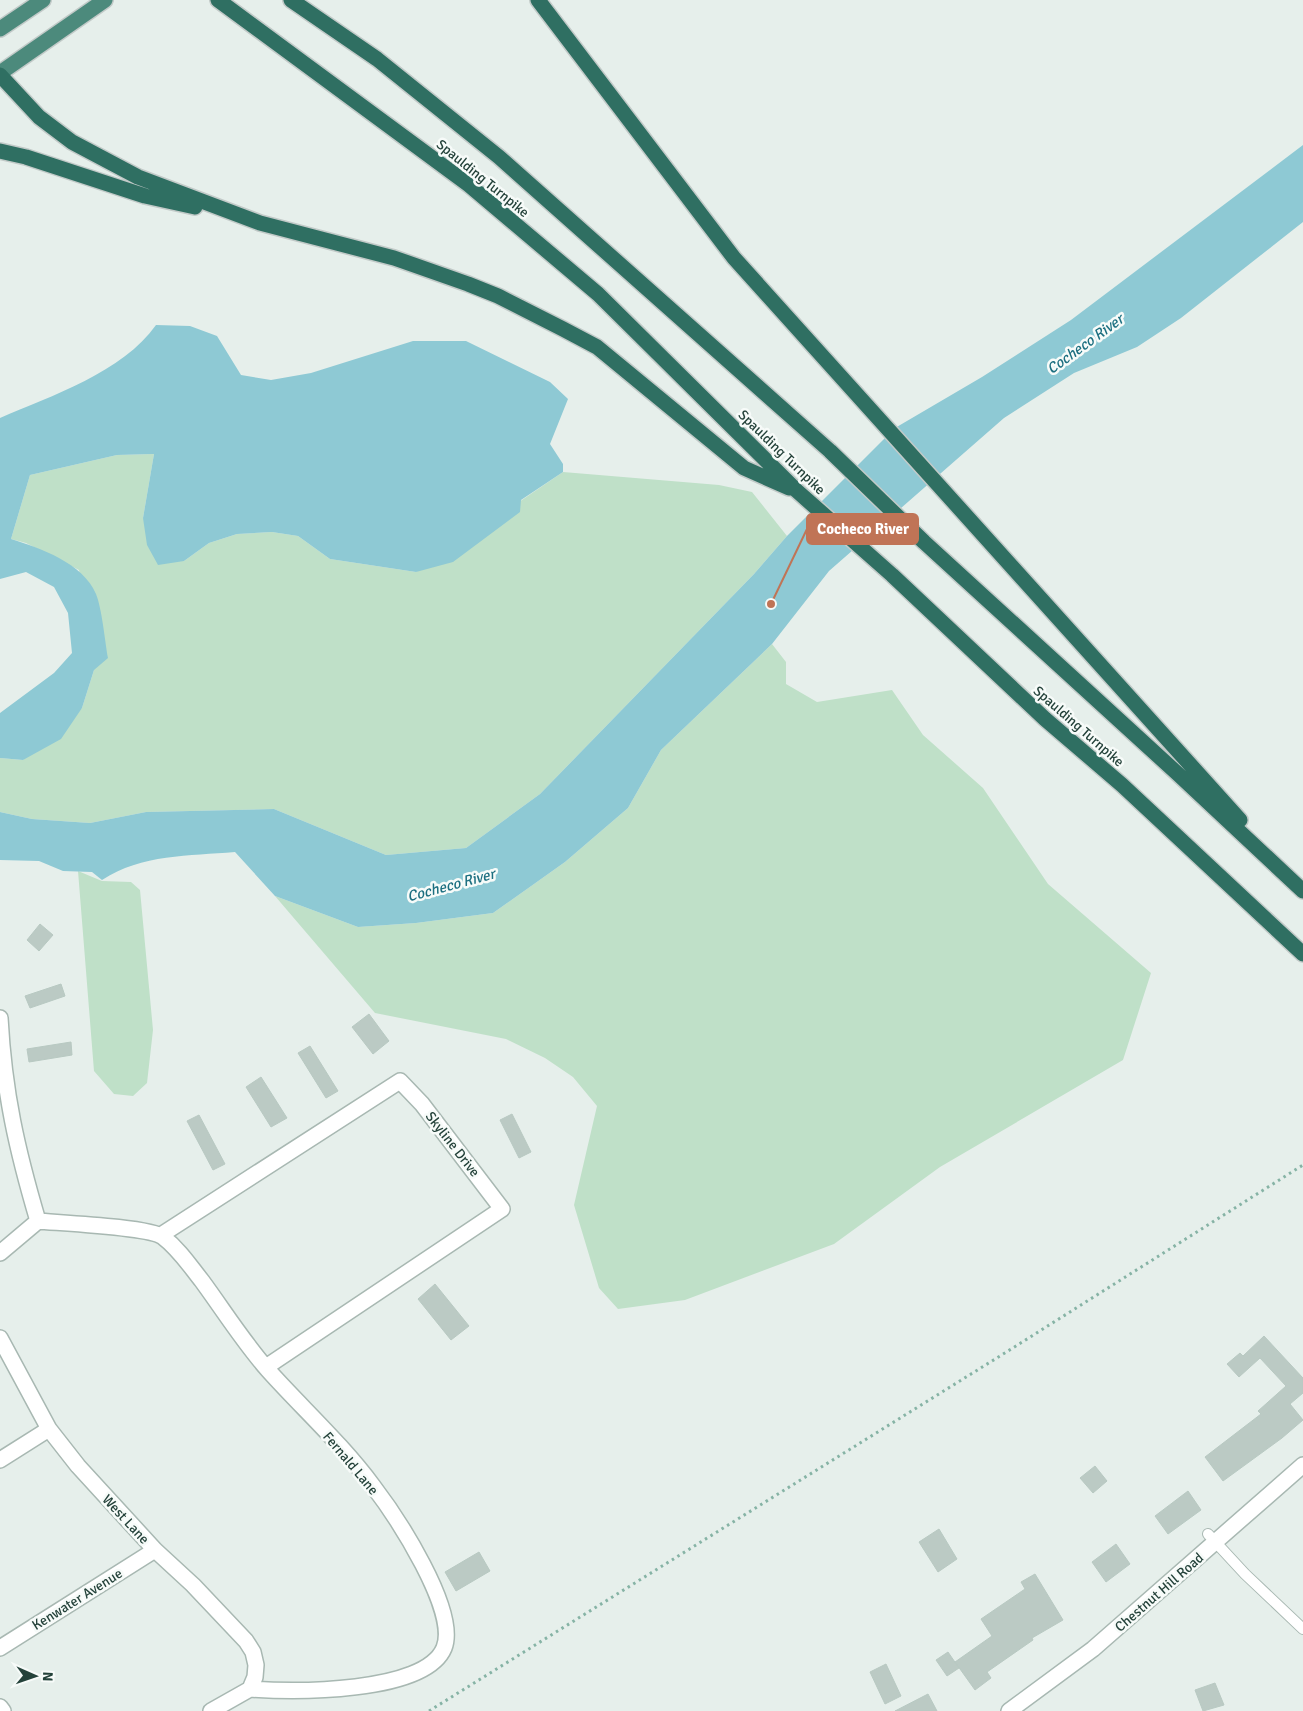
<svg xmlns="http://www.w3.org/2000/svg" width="1303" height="1711" viewBox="0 0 1303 1711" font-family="Signika,sans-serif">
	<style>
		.green { fill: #bfe0c8 }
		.water { fill: #8ec9d4 }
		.building { fill: #bbcac4; stroke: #b8c9c2 }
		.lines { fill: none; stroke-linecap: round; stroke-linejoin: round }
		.service-casing { stroke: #a8b8b2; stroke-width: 12 }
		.minor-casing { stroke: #a8b8b2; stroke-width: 18 }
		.tertiary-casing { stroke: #a8b8b2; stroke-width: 18 }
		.trunk-casing { stroke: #c2cac8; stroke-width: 18 }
		.motorway-casing { stroke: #c2cac8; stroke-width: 18 }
		.path { stroke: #86b3a5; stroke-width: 3; stroke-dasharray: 2.5 4; stroke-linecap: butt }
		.service { stroke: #fff; stroke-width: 10 }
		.minor { stroke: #fff; stroke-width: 15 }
		.tertiary { stroke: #fff; stroke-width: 15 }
		.trunk { stroke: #4c8a7c; stroke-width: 15 }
		.motorway { stroke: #2f6f62; stroke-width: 15 }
		.labels { text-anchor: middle; stroke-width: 5; stroke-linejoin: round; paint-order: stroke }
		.street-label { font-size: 14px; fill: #24423a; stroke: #f7fbf9 }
		.water-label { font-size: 15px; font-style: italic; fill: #1c6f80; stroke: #f7fbf9 }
		.leader { fill: none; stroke: #c07456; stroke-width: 2 }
		.callout-dot { fill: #c07456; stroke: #f7fbf9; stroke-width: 2 }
		.callout { fill: #c07456; stroke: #c07456; stroke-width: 2 }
		.callout-label { font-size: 15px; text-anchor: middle; font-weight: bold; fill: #fff }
	</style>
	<rect width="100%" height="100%" fill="#e6efeb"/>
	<path class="green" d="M154 454 143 518 184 561 209 543 237 534 272 532 298 536 330 559 416 572 563 472 719 485 752 492 787 536 754 574 540 794 466 848 386 855 274 809 146 812 90 823 32 819 0 812V758L23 760 82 708 94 670 79 570 26 543 11 539 30 475 117 455Z
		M772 644 786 662V684L817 702 892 690 923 735 983 788 1048 884 1151 973 1123 1060 940 1167 834 1244 685 1300 618 1309 599 1288 574 1205 597 1106 573 1077 545 1058 506 1039 375 1013 275 896 358 927 416 923 493 913 565 862 628 808 661 750Z
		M78 871 102 881 131 882 140 890 153 1030 147 1083 133 1096 114 1094 94 1071Z"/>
	<path class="water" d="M1303 145V222L1181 318 1137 347 1074 373 1004 418 829 571 772 644 661 750 628 808 565 862 493 913 416 923 358 927 275 896 235 852C189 856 142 854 102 880L92 872 63 871 39 861 0 860V812L32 819 90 823 146 812 274 809 386 855 466 848 540 794 754 574 787 536 895 428 982 377 1071 320Z
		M156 325 190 326 217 336 241 375 271 380 311 373 413 341H466L550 382 568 399 550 444 563 464V472L521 500 520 512 453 562 416 572 330 559 298 536 272 532 237 534 209 543 184 561 158 565 147 545 143 518 154 454 117 455 30 475 11 539C40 548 83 563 96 594 102 609 105 641 108 658L94 670 82 708 61 739 23 760 0 758V713L54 673 72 653 68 613 54 587 26 572 0 579V418C51 396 123 372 156 325Z"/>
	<path class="building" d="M40 924 53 935 39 951 27 940Z
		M61 984 65 996 30 1008 25 996Z
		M369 1014 389 1041 373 1054 352 1027Z
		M71 1042 72 1055 29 1062 27 1049Z
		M310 1046 338 1091 326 1098 298 1053Z
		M261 1077 287 1118 271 1127 246 1087Z
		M512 1114 531 1152 519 1158 500 1120Z
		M199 1115 225 1164 213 1170 187 1121Z
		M435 1284 469 1326 451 1340 418 1299Z
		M1264 1336 1303 1378V1393L1290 1404 1303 1420 1282 1438 1223 1481 1205 1457 1261 1414 1258 1411 1286 1386 1260 1358 1239 1377 1227 1364 1240 1353 1243 1356Z
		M1095 1466 1107 1481 1093 1493 1080 1478Z
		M1188 1491 1201 1510 1168 1534 1155 1516Z
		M939 1529 957 1559 938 1572 919 1542Z
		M1116 1544 1130 1564 1106 1582 1092 1562Z
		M479 1552 490 1571 456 1591 445 1572Z
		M1035 1574 1063 1620 1032 1638 1033 1640 987 1672 991 1678 975 1690 955 1662 992 1636 981 1619 1025 1589 1021 1582Z
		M948 1652 959 1668 947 1676 936 1660Z
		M886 1664 901 1696 885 1704 870 1672Z
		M1215 1683 1224 1705 1203 1711 1195 1690Z
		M928 1694 937 1711H895Z"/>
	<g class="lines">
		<g class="service-casing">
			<path id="service" d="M1208 1534 1245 1574 1303 1629"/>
		</g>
		<g class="minor-casing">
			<path id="minor" d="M0 1018C4 1093 17 1150 38 1221
				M38 1221C60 1223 149 1227 163 1237 179 1249 190 1266 202 1281 224 1311 244 1343 268 1370 302 1408 342 1444 373 1486 396 1516 459 1611 444 1648 425 1694 292 1692 250 1689
				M161 1235 400 1081 422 1104 502 1209 266 1367
				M0 1253 38 1221
				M0 1338 49 1429 78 1466 155 1550 193 1585 246 1641 253 1652 256 1665 255 1677 250 1689
				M0 1460 49 1429
				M0 1648 155 1550
				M0 1707 3 1711
				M211 1711 250 1689"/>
		</g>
		<g class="tertiary-casing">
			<path id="tertiary" d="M1009 1711 1093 1649 1303 1465"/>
		</g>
		<g class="trunk-casing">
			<path id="trunk" d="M0 29 43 0
				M0 73 105 0"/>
		</g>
		<g class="motorway-casing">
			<path id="motorway" d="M218 0 469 185 598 294 797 491 892 575 1045 719 1122 785 1303 954
				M291 0 377 59 499 157 830 451 924 542 1178 774 1303 891
				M538 0 734 258 1240 820
				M0 75 39 117 72 142 138 177 260 223 394 258 468 284 498 296 563 329 597 347 744 468 789 488
				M0 151 26 157 145 196 195 207"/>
		</g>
		<path class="path" d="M429 1711 1008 1351 1303 1165"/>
		<use href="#service" class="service"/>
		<use href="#minor" class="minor"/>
		<use href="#tertiary" class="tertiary"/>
		<use href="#trunk" class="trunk"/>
		<use href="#motorway" class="motorway"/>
	</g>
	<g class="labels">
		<g class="street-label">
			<text transform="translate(483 178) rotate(39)" y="5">Spaulding Turnpike</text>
			<text transform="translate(782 452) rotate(44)" y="5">Spaulding Turnpike</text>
			<text transform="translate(1079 726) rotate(41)" y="5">Spaulding Turnpike</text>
			<text transform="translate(453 1144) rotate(52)" y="5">Skyline Drive</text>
			<text transform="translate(351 1463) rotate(50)" y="5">Fernald Lane</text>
			<text transform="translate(126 1519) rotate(47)" y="5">West Lane</text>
			<text transform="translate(1159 1592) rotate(-41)" y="5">Chestnut Hill Road</text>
			<text transform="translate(77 1599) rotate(-32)" y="5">Kenwater Avenue</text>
		</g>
		<g class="water-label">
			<text transform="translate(1085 344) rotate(-36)" y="5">Cocheco River</text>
			<text transform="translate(451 885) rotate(-15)" y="5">Cocheco River</text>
		</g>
	</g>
	<path class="leader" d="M771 604L807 529"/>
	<circle class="callout-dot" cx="771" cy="604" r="5"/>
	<rect class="callout" x="807" y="514" width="111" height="30" rx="5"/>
	<g class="callout-label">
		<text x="863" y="534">Cocheco River</text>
	</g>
	<g transform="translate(35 1676) rotate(92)" stroke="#f7fbf9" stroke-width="4" paint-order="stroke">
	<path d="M0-4L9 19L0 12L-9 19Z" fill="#24423a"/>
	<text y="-8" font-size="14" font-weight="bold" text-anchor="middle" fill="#24423a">N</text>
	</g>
</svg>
